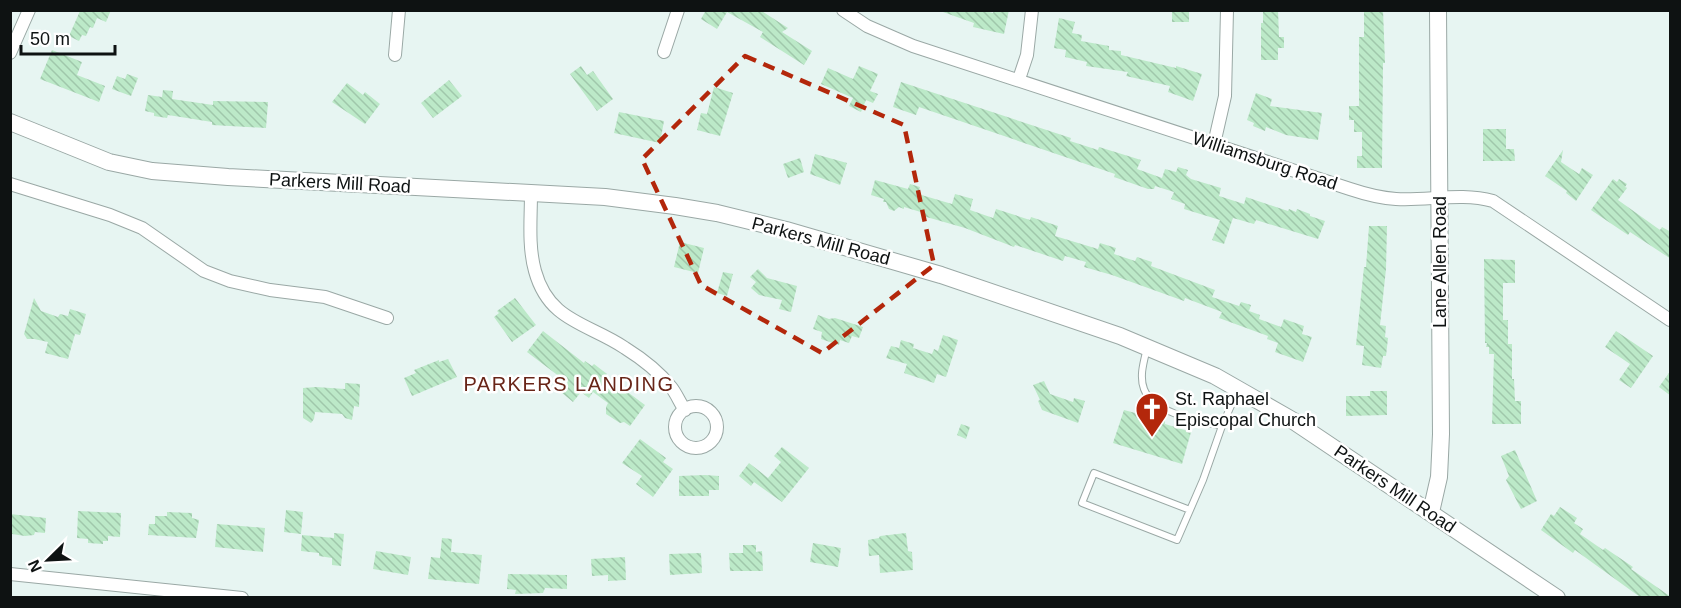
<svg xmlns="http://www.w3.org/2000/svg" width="1681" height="608" viewBox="0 0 1681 608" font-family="Helvetica,sans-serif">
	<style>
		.building { fill: url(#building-back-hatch) }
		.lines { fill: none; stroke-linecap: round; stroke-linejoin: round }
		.lane-casing { stroke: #9aa8a5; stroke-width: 8 }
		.street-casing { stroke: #9aa8a5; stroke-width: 14 }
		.secondary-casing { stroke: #9aa8a5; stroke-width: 18 }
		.lane { stroke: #fff; stroke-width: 6 }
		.street { stroke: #fff; stroke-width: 12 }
		.secondary { stroke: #fff; stroke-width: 16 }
		.marked { fill: none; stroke: #b3270b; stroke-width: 4.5; stroke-dasharray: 12 8; stroke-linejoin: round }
		.labels { text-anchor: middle; stroke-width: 5; stroke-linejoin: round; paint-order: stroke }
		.street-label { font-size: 18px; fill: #0e1212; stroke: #fff }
		.poi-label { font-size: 18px; fill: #0e1212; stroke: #fff; text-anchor: start }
		.neighbourhood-label { font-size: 20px; letter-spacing: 1.5px; fill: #682518; stroke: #fff }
	</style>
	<defs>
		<pattern id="building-back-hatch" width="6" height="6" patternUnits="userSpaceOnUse" patternTransform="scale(1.5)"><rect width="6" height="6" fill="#bce9c8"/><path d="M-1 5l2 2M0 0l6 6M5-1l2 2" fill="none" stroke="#a0c7ab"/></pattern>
	</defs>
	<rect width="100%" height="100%" fill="#e7f5f2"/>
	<path class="building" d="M78 10H111L106 22 97 18 93 28 90 27 86 36 82 35 79 41 69 36 80 11Z
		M706 10H760L788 28 782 32 812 51 804 65 760 37 763 32 727 12 717 29 701 19Z
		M943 10H982L993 13 994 10H1009L1004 34 973 27 974 23 943 12Z
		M1172 10H1189V22H1172Z
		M1263 10H1278L1279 37H1284V48H1278V60H1261V23H1263Z
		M1364 10H1383L1385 63H1383L1382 168H1357V156H1362V132H1354V120H1349V106H1359V37H1364Z
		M1059 18 1075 22 1072 33 1082 35 1081 41 1109 46V50L1121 51V55L1176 68V66L1202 74 1193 101 1168 92 1170 86 1126 76 1128 72 1086 66 1087 62 1065 57 1066 50 1054 48Z
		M52 50 82 62 77 75 105 86 99 102 40 79Z
		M581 66 587 75 593 71 613 99 597 111 570 74Z
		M859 66 878 74 870 91 878 94 873 103 866 100 861 112 849 106 853 98 821 84 828 68 853 79Z
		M127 74 138 78 131 96 112 89 117 76 125 79Z
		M449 80 462 96 433 118 421 103Z
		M901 82 1071 138 1070 141 1098 150 1099 147 1141 160 1137 169 1162 178 1165 169 1176 172 1178 167 1188 170 1186 175 1191 179 1221 188 1219 196 1244 204 1246 197 1288 211 1289 209 1296 212 1297 209 1310 214V216L1325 221 1318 239 1256 220 1254 224 1233 218 1224 244 1212 240 1220 220 1184 209 1185 204 1171 199 1174 192 1155 186 1154 189H1148L1114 177 1115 174 919 107 916 115 893 107Z
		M347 83 363 95 365 92 380 104 365 124 332 102Z
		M714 87 733 93 720 136 697 130 701 113 707 114Z
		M163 90 173 91 172 99 213 105V101L268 102 266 128 212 125V122L168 115 167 118 154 116V113L145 111 148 95 162 97Z
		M1256 93 1272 99 1270 106 1322 113 1318 140 1286 135 1266 127 1265 131 1253 126 1254 123 1247 120Z
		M619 112 664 121 660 143 614 133Z
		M1483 129H1506V149H1514L1515 161H1483Z
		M1563 150 1561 162 1579 174 1582 168 1593 175 1576 201 1566 193 1567 191 1545 176Z
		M815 154 847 163 840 185 810 174Z
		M800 158 804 172 788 178 783 164Z
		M1613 179 1617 182 1619 179 1627 184 1625 187 1627 188 1618 200 1660 230 1662 227 1671 232V259L1630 232 1628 235 1591 210Z
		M875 180 908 189 910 184 920 187 918 194 952 204 955 194 973 199 970 210 993 218 996 209 1030 220 1031 217 1058 226 1055 236 1098 249 1100 243 1116 248 1114 254 1135 261 1137 257 1152 262 1151 266 1215 290 1212 297 1239 306 1241 302 1251 305 1249 311 1260 315 1259 319 1281 327 1284 319 1304 326 1302 334 1312 337 1303 362 1275 352 1278 343 1267 339 1268 336 1219 318 1222 312 1185 298 1184 301 1112 275 1084 267 1086 262 1065 256 1063 261 1015 245 1014 247 965 228 923 216 924 213 904 207V209L899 207 894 211 889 209 886 202H883L884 199 871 195Z
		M1369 226H1387L1386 269 1380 325 1386 326 1385 337 1388 338 1386 356H1383L1381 368 1362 365 1364 346 1356 345 1364 267H1366Z
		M680 242 704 248 698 273 674 267Z
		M1484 259 1515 260V283H1503V320H1508V344H1512V379H1514L1515 401H1521V424H1492L1494 354H1489V347H1486L1487 343H1485Z
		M758 269 767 278 797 286 791 312 779 309 782 300 759 295 751 288 756 282 750 277Z
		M723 272 733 274 727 296 717 293Z
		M34 298 41 311 58 317 60 314 68 316 70 309 86 314 80 335 75 334 68 359 45 353 48 342 34 339H27L24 334Z
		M515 298 536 325 512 342 494 317 499 313 497 311Z
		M818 315 829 319 835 318 863 327 859 338 852 336 849 343 840 340 839 345 821 339 822 332 813 329Z
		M543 331 584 363 585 361 592 366 594 364 607 374 606 376 645 405 630 426 624 422 620 423 606 414V407L608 403 593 392 589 398 581 392 573 402 561 392 568 383 527 352Z
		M1616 331 1653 356 1631 388 1619 380 1630 364 1605 347Z
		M943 335 958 340 946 377 937 374 934 383 904 373 907 364 886 358 891 346 899 348 901 340 914 344 913 348 932 354 934 349 938 351Z
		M448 359 457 377 412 396 404 378 416 373 414 370 439 360V362Z
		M1671 370V396L1659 387Z
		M1044 381 1050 394 1073 402 1074 398 1085 401 1078 423 1042 410 1038 401 1040 400 1033 385Z
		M345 383 360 384 359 407 354 406 352 420 345 418 342 414 315 412 314 419 311 423 303 418V388L316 387 345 389Z
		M1370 391H1387V415L1346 416V396H1370Z
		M1124 410 1165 421V424L1191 432 1182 464 1113 443Z
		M961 424 970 427 966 439 957 435Z
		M640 439 666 458 663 462 673 469 653 497 636 484 642 476 622 463Z
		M782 447 809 468 782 502 754 482 751 486 739 476 749 463 768 478 781 462 774 456Z
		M1515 450 1537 501 1521 509 1506 480 1509 476 1501 456Z
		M705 475 719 476V490H709V496H679V476Z
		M1560 507 1577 518 1574 523 1583 529 1580 534 1603 550 1605 548 1633 567 1631 569 1671 597H1640L1575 550 1573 553 1541 530 1551 514 1554 516Z
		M286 510 303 512 301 534 284 532Z
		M78 511 121 513 120 537 108 536V541H103V544L88 543V539L77 538Z
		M167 512 192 513V518L199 520 196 538 148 535 149 524H155V516H167Z
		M10 514 46 518 45 533 35 532 34 535 25 536 12 534Z
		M217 524 265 528 263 552 215 547Z
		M334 533 344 534 341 566 332 565V558L319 556V553L301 551 302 535 334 538Z
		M906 533 908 551 912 552 913 570 880 573 879 555 869 556 868 540 879 538 880 536Z
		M442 538 452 539 451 552 482 555 479 584 428 579 431 557 440 558Z
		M813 543 841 548 838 567 810 562Z
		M743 545H756V552L762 551 763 571H730L729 553H743Z
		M376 551 411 557 408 575 373 569Z
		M701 553 702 573 670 575 669 554Z
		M625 557 626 580 608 581V575L592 576 591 559Z
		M508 574 567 575V589L545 588 543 593 515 594 516 590 507 589Z"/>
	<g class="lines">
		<g class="lane-casing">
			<path id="lane" d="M1147 348C1144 361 1139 376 1144 389 1153 413 1199 421 1222 426
				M1190 510 1094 473 1082 503 1177 540 1203 480 1222 426 1238 390"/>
		</g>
		<g class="street-casing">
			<path id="street" d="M843 10 867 26 913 46 1350 189C1365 194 1380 198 1396 199 1428 201 1461 192 1493 201L1670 320
				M664 52 678 10
				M10 53 29 10
				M395 55 399 10
				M1019 79 1027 55 1032 10
				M1214 144 1225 96 1227 10
				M10 184 110 215 142 228 204 271 230 281 270 290 325 297 387 318
				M531 193C531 218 528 246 535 271 549 322 588 323 625 348 641 358 659 372 671 387 676 393 680 403 685 410
				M675 427a21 21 0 1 1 42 0a21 21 0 1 1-42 0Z
				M10 574 242 598"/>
		</g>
		<g class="secondary-casing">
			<path id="secondary" d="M10 122 109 162 152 171 228 177 605 197 675 206 717 213 786 230 941 275 1120 336 1215 376 1292 420 1557 598
				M1431 512 1439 477 1441 434 1438 10"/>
		</g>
		<use href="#lane" class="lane"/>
		<use href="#street" class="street"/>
		<use href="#secondary" class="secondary"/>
	</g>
	<path class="marked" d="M745 56 904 125 934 265 822 353 701 285 642 159Z"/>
	<defs>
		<g id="church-pin" transform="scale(1.725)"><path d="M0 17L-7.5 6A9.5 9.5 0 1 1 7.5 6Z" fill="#b3270b" stroke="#fff"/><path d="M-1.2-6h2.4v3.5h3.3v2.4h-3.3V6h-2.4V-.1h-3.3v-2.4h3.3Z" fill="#fff"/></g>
	</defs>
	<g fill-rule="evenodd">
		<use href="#church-pin" x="1152" y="409"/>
	</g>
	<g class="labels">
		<g class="street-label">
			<text transform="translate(1265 161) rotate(18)" y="6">Williamsburg Road</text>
			<text transform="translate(340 183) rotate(3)" y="6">Parkers Mill Road</text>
			<text transform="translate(821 241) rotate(15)" y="6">Parkers Mill Road</text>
			<text transform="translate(1440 262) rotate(-90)" y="6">Lane Allen Road</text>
			<text transform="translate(1395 489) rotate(34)" y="6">Parkers Mill Road</text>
		</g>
		<g class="poi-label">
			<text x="1175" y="405">St. Raphael<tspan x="1175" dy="21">Episcopal Church</tspan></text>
		</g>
		<g class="neighbourhood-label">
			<text x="569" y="391">PARKERS LANDING</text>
		</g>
	</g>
	<rect width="1681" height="608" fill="none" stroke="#0e1212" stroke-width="24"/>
	<g transform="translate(48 560) rotate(246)" stroke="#ffffff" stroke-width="4.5" paint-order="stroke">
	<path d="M0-4.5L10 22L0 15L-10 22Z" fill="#0e1212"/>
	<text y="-9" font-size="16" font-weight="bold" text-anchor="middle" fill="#0e1212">N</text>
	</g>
	<path d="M21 45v9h94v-9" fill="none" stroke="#0e1212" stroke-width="3"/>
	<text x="30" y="45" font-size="18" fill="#0e1212" stroke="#ffffff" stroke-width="4.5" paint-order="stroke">50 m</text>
</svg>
